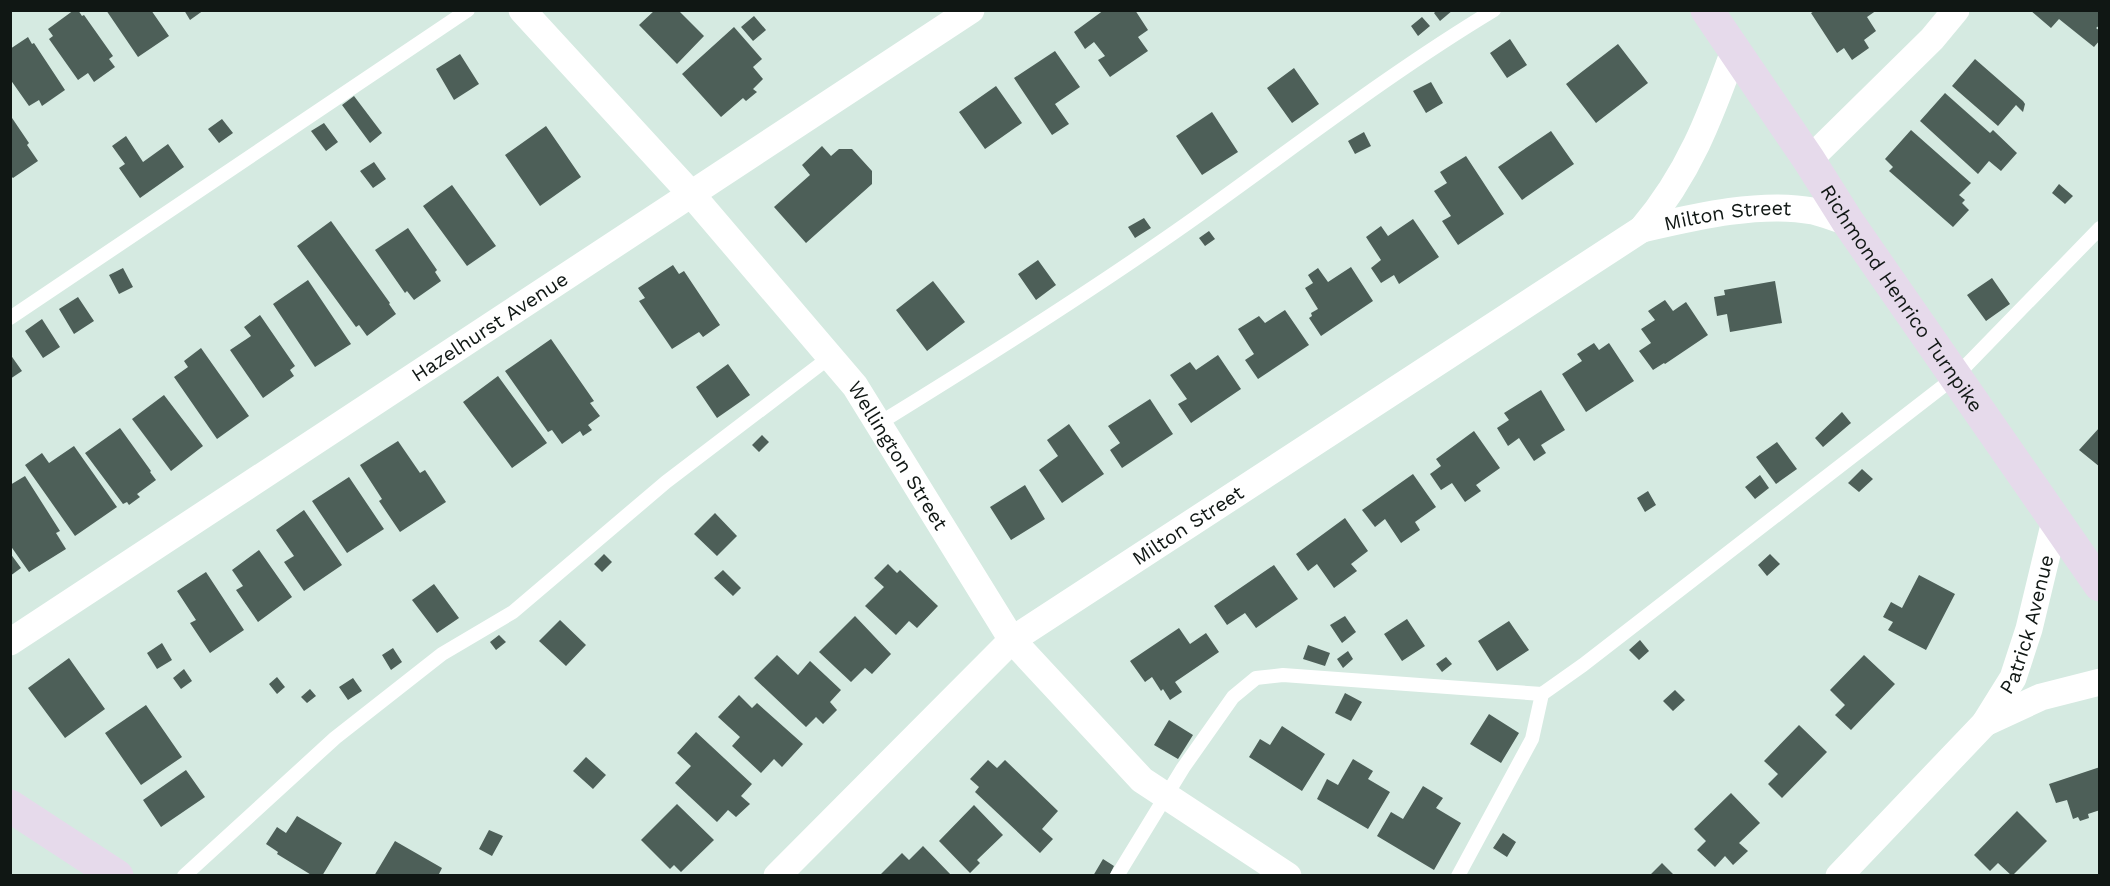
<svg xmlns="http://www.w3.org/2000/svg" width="2110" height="886" viewBox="0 0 2110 886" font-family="'Work Sans',sans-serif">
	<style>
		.building { fill: #4d5f58 }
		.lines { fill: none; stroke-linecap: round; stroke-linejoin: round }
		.lane { stroke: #fff; stroke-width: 14 }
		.street { stroke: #fff; stroke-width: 27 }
		.secondary { stroke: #e6daeb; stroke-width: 33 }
		.labels { text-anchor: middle; stroke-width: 6; stroke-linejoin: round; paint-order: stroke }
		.street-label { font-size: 20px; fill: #101714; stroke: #e2f7ef }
	</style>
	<rect width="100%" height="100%" fill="#d5eae1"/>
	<path class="building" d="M74 10H78L82 16 84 15 113 56 109 59 115 67 94 82 88 73 78 80 49 39 53 36 48 29Z
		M106 10H151L169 36 138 57Z
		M184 10H204L190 20Z
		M655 10H678L704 36 677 64 639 25Z
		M1104 10H1135L1148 30 1138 37 1148 51 1110 77 1098 60 1105 56 1094 42 1085 49 1074 32Z
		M1437 10H1453L1440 21 1434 13Z
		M1816 10H1877L1867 17 1876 31 1864 40 1869 48 1852 60 1844 48 1837 53 1811 13Z
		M2030 10H2100V25L2096 28 2100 31V40L2094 47 2059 19 2051 28Z
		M754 16 766 30 753 41 741 27Z
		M1422 17 1430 26 1418 36 1411 26Z
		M734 27 762 59 753 67 763 79 753 89 757 92 746 101 743 98 721 117 682 74Z
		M28 37 32 44 34 43 65 90 42 106 39 100 29 106 10 79V49Z
		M1510 39 1527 65 1507 78 1490 53Z
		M1618 44 1648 83 1596 123 1566 84Z
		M1055 51 1080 87 1055 104 1069 124 1052 135 1014 78Z
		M460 54 479 84 454 100 436 69Z
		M1975 59 2023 101 2025 104 2023 112 2016 105 1998 126 1952 86Z
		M1294 68 1319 104 1292 123 1267 88Z
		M1431 82 1443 103 1426 113 1413 91Z
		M996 86 1022 123 985 149 959 112Z
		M1945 93 1990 133 1993 130 2017 153 2001 171 1989 161 1978 174 1920 121Z
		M354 96 382 133 370 143 342 105Z
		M1212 112 1238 152 1202 175 1176 136Z
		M10 115 29 143 27 145 38 161 13 178 10 175Z
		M222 119 233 133 219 143 208 129Z
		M324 123 338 142 326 151 311 131Z
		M546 126 581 177 540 206 505 155Z
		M1911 130 1971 183 1959 195 1965 200 1962 203 1969 210 1953 227 1889 171 1893 167 1885 159Z
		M1551 131 1574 164 1522 200 1498 167Z
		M1364 132 1371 146 1355 154 1348 141Z
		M126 136 143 162 168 144 184 167 140 198 119 168 125 164 112 146Z
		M822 146 831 156 839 149H852L872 171V184L806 243 774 207 810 175 802 165Z
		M1466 156 1504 214 1458 245 1442 221 1451 216 1434 191 1447 183 1440 172Z
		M374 162 386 179 373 188 360 171Z
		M2059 184 2073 196 2065 204 2052 193Z
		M452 185 496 246 467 266 423 206Z
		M1144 218 1151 228 1135 238 1128 227Z
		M1413 219 1439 257 1399 284 1394 275 1381 283 1371 268 1381 260 1366 237 1381 226 1388 236Z
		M331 221 390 303 389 304 396 314 367 336 359 325 356 327 297 246Z
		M408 228 437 270 435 272 441 281 414 300 407 291 405 293 375 250Z
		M1209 231 1215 239 1205 246 1199 238Z
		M1038 260 1056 285 1036 300 1018 274Z
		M673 265 679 274 684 271 720 325 703 337 699 332 672 349 639 301 645 298 638 288Z
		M1351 267 1373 301 1321 336 1309 318 1312 316 1311 313 1318 309 1305 288 1313 283 1308 275 1318 268 1328 282Z
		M123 268 133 287 119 294 109 275Z
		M1992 278 2010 304 1986 321 1967 295Z
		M308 280 351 344 315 367 273 304Z
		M933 281 965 322 927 351 896 310Z
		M1775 281 1782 323 1730 332 1727 314 1717 316 1714 297 1725 295 1724 290Z
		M78 297 94 321 74 334 59 309Z
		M1665 300 1673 311 1686 302 1708 335 1665 364 1664 363 1653 370 1639 351 1651 343 1641 329 1655 320 1648 311Z
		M1285 310 1309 345 1258 379 1245 360 1254 354 1238 329 1259 316 1265 323Z
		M260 315 295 366 290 370 294 376 263 398 230 350 251 336 244 327Z
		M42 319 60 347 43 358 25 331Z
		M551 339 594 401 590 403 600 416 588 425 592 430 583 436 580 431 562 444 552 430 548 432 505 371Z
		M1594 343 1599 350 1609 343 1634 381 1586 412 1562 374 1582 361 1577 354Z
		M201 348 249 416 217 439 174 377 188 367 184 361Z
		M10 354 22 371 10 379Z
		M1218 355 1241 389 1191 423 1178 404 1187 399 1170 375 1190 362 1196 370Z
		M728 364 750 395 717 418 696 387Z
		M498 376 547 443 512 468 463 402Z
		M1541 390 1565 430 1541 445 1546 453 1534 461 1519 438 1508 446 1497 428 1509 420 1504 413Z
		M164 395 203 446 171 471 132 419Z
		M1150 399 1173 434 1122 468 1110 450 1120 443 1108 426Z
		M1842 412 1851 423 1823 447 1815 438Z
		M1069 424 1104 474 1062 503 1039 470 1058 456 1047 440Z
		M2100 427V467L2079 450Z
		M120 428 151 471 150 472 156 480 137 494 140 497 129 505 127 502 123 504 85 453Z
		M1474 431 1500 468 1476 485 1481 491 1465 502 1452 483 1441 490 1430 474 1441 466 1436 459Z
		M762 435 769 442 759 452 752 445Z
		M398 441 420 473 425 470 446 502 400 532 379 501 382 499 360 465Z
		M1777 442 1797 469 1776 484 1756 457Z
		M74 446 117 507 75 536 25 465 42 453 49 463Z
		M1862 469 1873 479 1859 492 1848 483Z
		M1413 474 1436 507 1415 522 1420 530 1401 543 1385 519 1375 527 1362 510Z
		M1760 475 1769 488 1755 499 1745 487Z
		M25 476 60 531 56 533 66 549 29 572 10 545V485Z
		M349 477 384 529 347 553 312 501Z
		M1025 485 1045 519 1011 540 990 507Z
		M1648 491 1656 505 1645 512 1637 498Z
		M304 510 342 565 304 591 284 562 294 556 276 530Z
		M715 513 737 536 717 556 694 534Z
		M1345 518 1368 551 1351 564 1357 571 1334 588 1317 564 1308 571 1296 554Z
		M259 550 292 597 258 622 236 590 243 586 232 570Z
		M10 553 21 568 10 576Z
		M604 554 612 562 602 572 594 564Z
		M1770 554 1780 564 1767 576 1758 565Z
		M888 564 897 573 900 570 938 606 917 628 909 621 896 635 865 606 884 587 874 578Z
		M1274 565 1298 599 1256 628 1245 613 1227 625 1214 606Z
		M723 570 741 588 733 596 714 578Z
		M206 572 244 630 210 653 190 623 196 620 177 591Z
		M1919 575 1955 594 1926 650 1888 630 1893 622 1883 617 1891 602 1902 608Z
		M434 584 459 618 437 633 412 600Z
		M855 616 891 654 872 674 865 668 851 682 819 652Z
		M1345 616 1356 632 1342 643 1330 625Z
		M1407 619 1425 646 1402 661 1384 634Z
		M560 620 586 645 566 666 539 641Z
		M1509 621 1529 650 1497 671 1478 641Z
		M1179 628 1190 644 1206 633 1219 652 1175 682 1182 692 1170 700 1163 689 1161 691 1152 677 1145 682 1130 661Z
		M499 635 506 642 496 650 490 642Z
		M1640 640 1649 651 1639 660 1629 650Z
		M162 643 172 660 157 669 147 653Z
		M1308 645 1330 653 1325 666 1303 659Z
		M393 648 402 662 391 670 382 655Z
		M1348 651 1353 659 1343 668 1337 659Z
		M777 655 798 675 810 661 841 690 830 702 837 710 823 724 816 717 806 727 754 678Z
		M1864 655 1895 684 1851 730 1835 715 1845 705 1830 690Z
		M1446 657 1452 664 1442 672 1436 664Z
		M69 658 105 709 65 738 28 688Z
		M184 669 192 681 181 689 173 678Z
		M277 677 285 687 277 694 269 684Z
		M353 678 362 691 348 700 339 687Z
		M310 689 316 696 307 703 301 697Z
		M1675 690 1685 700 1673 711 1663 701Z
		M1345 693 1362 702 1351 721 1335 713Z
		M739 695 752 708 757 703 803 744 782 767 774 759 761 773 732 746 740 737 718 717Z
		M146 705 182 757 141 785 105 733Z
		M1489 714 1519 733 1501 763 1470 744Z
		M1169 720 1193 735 1178 759 1154 745Z
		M1799 725 1827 752 1782 798 1768 784 1778 774 1764 761Z
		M1282 726 1325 754 1302 791 1249 757 1260 739 1270 745Z
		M696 732 752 784 741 796 750 804 736 817 728 810 717 822 675 783 691 766 677 753Z
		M586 757 606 775 593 789 573 771Z
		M1353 759 1373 771 1368 779 1390 792 1368 829 1317 799 1327 779 1338 785Z
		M988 760 997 768 1005 760 1058 811 1042 829 1053 839 1040 853 975 792 979 787 970 779Z
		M2100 767V810L2088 814 2089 818 2080 821 2078 817 2073 819 2067 800 2056 803 2049 784Z
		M186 770 205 797 161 827 143 800Z
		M1423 786 1443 798 1436 808 1461 823 1434 870 1377 836 1391 812 1403 819Z
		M1731 793 1760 823 1739 843 1748 851 1733 865 1725 856 1715 867 1697 850 1706 841 1694 829Z
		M677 804 714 840 681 872 674 865 670 869 641 840Z
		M974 805 1003 835 977 860 980 863 970 873 939 841Z
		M2017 811 2047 841 2012 876 1998 863 1990 871 1974 855Z
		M297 816 342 843 322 876H313L277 854 278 852 266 844 277 827 286 833Z
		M489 830 503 836 492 856 479 849Z
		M1503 833 1516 842 1507 857 1493 848Z
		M395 841 442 868 438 876H374Z
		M923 846 952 876 881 874 902 853 909 860Z
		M1103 859 1114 866 1109 876H1093Z
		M1662 863 1675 876H1649Z"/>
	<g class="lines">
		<path class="lane" d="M10 318 468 10
			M878 424C987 357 1095 289 1199 215 1296 146 1391 72 1494 10
			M184 876 335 738 442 654 513 612 666 482 830 357
			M1117 876 1183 768 1233 697 1256 678 1283 675 1542 694 1583 665 1955 377 2100 228
			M1458 876 1532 739 1542 694"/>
		<g class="street">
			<path id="s1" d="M522 10 692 195 855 386 1012 640 1142 780 1288 876"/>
			<path d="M1809 160 1932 39 1956 10"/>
			<path id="s2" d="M1642 229C1694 217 1760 201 1813 211 1825 214 1837 219 1848 222"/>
			<path id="s3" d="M10 642 971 10"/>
			<path d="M1985 723 2041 697 2100 682"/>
			<path id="s4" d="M777 876 1012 640 1642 229C1689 174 1710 117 1734 51"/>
			<path id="s5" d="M1839 876 1985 723 2013 678 2029 629 2055 521"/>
		</g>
		<g class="secondary">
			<path id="s6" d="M1707 10 1809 160 1848 222 2100 585"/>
			<path d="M10 806 117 876"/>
		</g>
	</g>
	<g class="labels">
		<g class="street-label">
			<text dy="7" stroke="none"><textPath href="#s2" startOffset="87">Milton Street</textPath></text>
			<text dy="7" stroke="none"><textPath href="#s6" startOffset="348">Richmond Henrico Turnpike</textPath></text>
			<text dy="7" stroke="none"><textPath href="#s3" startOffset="574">Hazelhurst Avenue</textPath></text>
			<text dy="7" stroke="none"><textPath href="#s1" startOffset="584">Wellington Street</textPath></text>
			<text dy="7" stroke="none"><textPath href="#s4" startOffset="543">Milton Street</textPath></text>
			<text dy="7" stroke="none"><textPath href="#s5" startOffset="320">Patrick Avenue</textPath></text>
		</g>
	</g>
	<rect width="2110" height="886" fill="none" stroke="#101714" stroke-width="24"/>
</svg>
